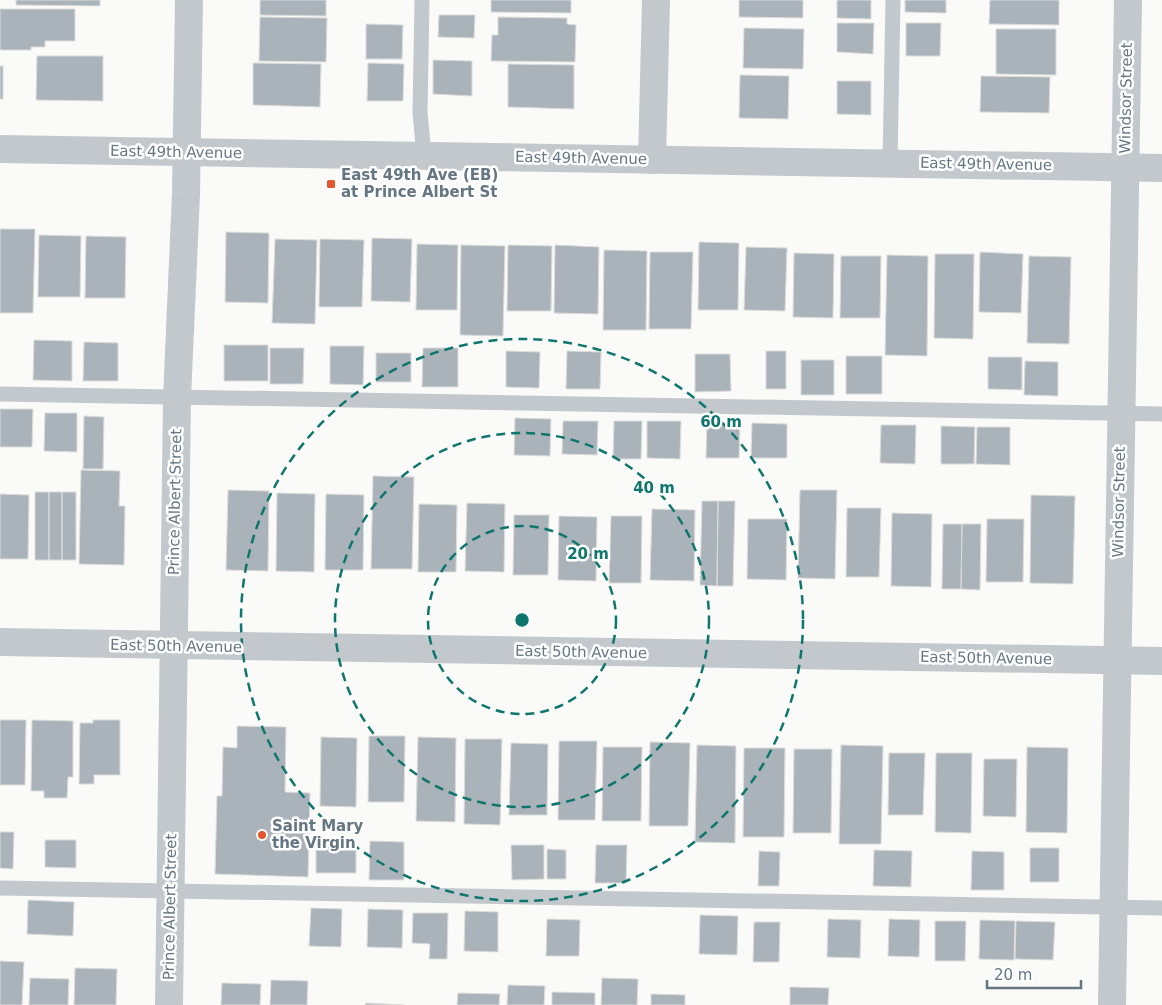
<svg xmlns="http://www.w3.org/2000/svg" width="1162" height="1005" viewBox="0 0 1162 1005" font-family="'DejaVu Sans',sans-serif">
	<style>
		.building { fill: #aab3b9; stroke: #dcdcda }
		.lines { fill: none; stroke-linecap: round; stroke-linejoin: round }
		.service { stroke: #c3c8cc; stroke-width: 15 }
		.minor { stroke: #c3c8cc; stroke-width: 28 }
		.tertiary { stroke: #c3c8cc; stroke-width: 28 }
		.ring { fill: none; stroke: #0f766e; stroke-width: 2.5; stroke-dasharray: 9 6 }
		.poi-dot { fill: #e4572e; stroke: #fff; stroke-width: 2 }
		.labels { text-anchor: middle; stroke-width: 5; stroke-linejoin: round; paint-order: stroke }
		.street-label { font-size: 15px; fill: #657683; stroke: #fff }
		.poi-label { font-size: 15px; font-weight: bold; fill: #657683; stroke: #fff; text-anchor: start }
		.centre { fill: #0f766e; stroke: #fff; stroke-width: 2.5 }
		.ring-label { font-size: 15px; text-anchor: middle; font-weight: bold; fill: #0f766e; stroke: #fff; stroke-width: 5; stroke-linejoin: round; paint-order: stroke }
	</style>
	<rect width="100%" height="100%" fill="#fafaf8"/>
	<path class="building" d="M16 0H100V6L16 5Z
		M260 0H326V16L260 15Z
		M491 0H571V13L491 12Z
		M739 0H803V18L739 17Z
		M837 0H871V19L837 18Z
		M905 0H946V13L905 12Z
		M990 0H1059V25L989 24Z
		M0 9H75V41H45V47H31V50H0Z
		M439 15H475L474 38 438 37Z
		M260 17 327 18 326 62 259 61Z
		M498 17 567 18V24L576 25 575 62 491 61 492 35H498Z
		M837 23H874L873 54 837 52Z
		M906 23H941L940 56H906Z
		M366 24 403 25 402 59H366Z
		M744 28 804 29 803 69 743 68Z
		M996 29H1056V75L996 74Z
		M37 56H103V101L36 100Z
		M433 60 472 61V96L433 94Z
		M253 63 321 64 320 107 253 105Z
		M368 63 404 64 403 101H367Z
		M508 64 574 65V109L508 107Z
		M0 66H3V99H0Z
		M740 75 789 76 788 119 739 118Z
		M981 76 1050 77 1049 113 980 112Z
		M837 81H871V115L837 114Z
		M0 229H35L33 313H0Z
		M226 232 269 233 268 303 225 302Z
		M39 235 81 236 80 297H38Z
		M86 236 126 237 125 298H85Z
		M372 238 412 239 410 302 371 301Z
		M275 239 317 240 315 324 272 323Z
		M320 239 364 240 362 307H319Z
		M699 242 739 243 738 310H698Z
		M417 244 458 245 457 310H416Z
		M461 245 505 246 503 336 460 335Z
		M508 245 552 246 551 311H507Z
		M555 245 599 247 598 314 554 313Z
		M746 247 787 248 785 311 744 310Z
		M604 250 647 251 646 330H603Z
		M650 252H693L691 329H649Z
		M980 252 1023 254 1021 313 979 312Z
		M794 253 834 254 833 318 793 317Z
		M935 254H974L973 339 934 338Z
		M887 255 928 256 927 356 885 355Z
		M841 256H881L880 318H840Z
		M1029 256 1071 257 1069 344 1027 343Z
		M34 340 72 341V381L33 380Z
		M84 342 118 343V381H83Z
		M224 345H268V381H224Z
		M330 346H364L363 385 330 384Z
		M270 348H304L303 384H270Z
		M423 348H458V387H422Z
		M506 351 540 352 539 388 506 387Z
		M567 351 601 352 600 389H566Z
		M766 351H786V389H766Z
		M376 353H411V382H376Z
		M695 354H730L731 391 695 392Z
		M846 356H882V394H846Z
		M988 357H1022V390L988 389Z
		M801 360H834V395H801Z
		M1025 361 1058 362V396L1024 395Z
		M0 409H33L32 447H0Z
		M45 413H77V452L44 451Z
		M84 416 104 417 103 469H83Z
		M515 418 551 419 550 456 514 455Z
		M563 421H598L597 455 562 454Z
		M614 421H642L641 459H613Z
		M647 421H681L680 459 647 458Z
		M707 423H740L739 458H706Z
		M752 423 787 424V458H751Z
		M881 425H916L915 464 880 463Z
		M941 426 975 427 974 464H941Z
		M977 427H1010V465L976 464Z
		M81 470 120 471 119 506H125L124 565 79 564Z
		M373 476 414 477 412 569H371Z
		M228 490 269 491 268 571 226 570Z
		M800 490H837L835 579 798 578Z
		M35 492H49V560H35Z
		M49 492H62V560H49Z
		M62 492H76V560H62Z
		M277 493 315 494 314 572 276 571Z
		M0 494 29 495 28 559H0Z
		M326 494 364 495 363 570H325Z
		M1031 495 1075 496 1073 584 1030 583Z
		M702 501H718L717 586 700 585Z
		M718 501H735L733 586H717Z
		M467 503 505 504 504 572 465 571Z
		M419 504 457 505 456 572H418Z
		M847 508H881L879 577H846Z
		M652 509 695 510 694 581 650 580Z
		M892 513 932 514 931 587 891 586Z
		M514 515H549L548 575H513Z
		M559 516 597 517 596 581 558 580Z
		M611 516H642L641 583H609Z
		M748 519H787L786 580 747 579Z
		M987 519H1024L1023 582H986Z
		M943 524H962L961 589H942Z
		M962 524H981L980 590 961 589Z
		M0 720H26L25 785H0Z
		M32 720 73 721V777H68L67 798H44V791H31Z
		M93 720H120V775H94V784H79L80 723H93Z
		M237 726 286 727 285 792 310 793 308 877 215 874 217 796H222L223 747 237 748Z
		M369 736H405L404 802H368Z
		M321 737 357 738 356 807 320 806Z
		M418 737 456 738 455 822 416 821Z
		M465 739H502L500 825 464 824Z
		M559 741H597L595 820H558Z
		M650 742 690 743 688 826H649Z
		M511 743 548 744 547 815H509Z
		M697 745 736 746 735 843 695 842Z
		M841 745 883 746 881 844H839Z
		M603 747H642L641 821H602Z
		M1027 747 1068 748 1067 833 1026 832Z
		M744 748H785L784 837H743Z
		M794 749H832L831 833H793Z
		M889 753H925L923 815H888Z
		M936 753H972L971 833 935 832Z
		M984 759H1017L1016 817 983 816Z
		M0 832H14L13 869 0 868Z
		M45 840H76V868L45 867Z
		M316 841 356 842V873H316Z
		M370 841 404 842V880H369Z
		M511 845H544V879L512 880Z
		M596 845H627L626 883H595Z
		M1030 848H1059V882H1030Z
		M547 849 566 850V879H547Z
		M874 850 912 851 911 887 873 886Z
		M759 851 780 852 779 886H758Z
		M972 851 1004 852V890H971Z
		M28 900 74 902 73 936 27 934Z
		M311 908 342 909 341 947 309 946Z
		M368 909 403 910 402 948 367 947Z
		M465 911 498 912V952L464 951Z
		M413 913H448L447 959H429L430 944 412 943Z
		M700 915 738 916 737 955 699 954Z
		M547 919 580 920 579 956H546Z
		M828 919 861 920 860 958 827 957Z
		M889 919 920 920 919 957 888 956Z
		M980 920 1015 921 1014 960 979 959Z
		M935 921H966L965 961H935Z
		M1016 921 1055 922 1053 960 1015 959Z
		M754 922H780L779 962H753Z
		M0 961 24 962 22 1005H0Z
		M75 968 117 969 116 1005H74Z
		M30 978 69 979 68 1005H29Z
		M602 978 638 979 637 1005H601Z
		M271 980 308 981 307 1005H270Z
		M222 983 261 984 260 1005H221Z
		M508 985 545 986 544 1005H507Z
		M790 987 829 988 828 1005H790Z
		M552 992 595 993V1005H552Z
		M458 993 500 994 499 1005H457Z
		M651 994 685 995V1005H651Z
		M366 1003 404 1005H365Z"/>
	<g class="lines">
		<path class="service" d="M422 0 420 112 424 156
			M890 162 893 0
			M0 394 1162 414
			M0 888 1162 908"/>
		<path class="minor" d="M652 160 656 0
			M0 642 1162 661
			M169 1005 177 398 186 194 189 0
			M1112 1005 1128 0"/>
		<path class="tertiary" d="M0 149 1162 168"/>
	</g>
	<g class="ring">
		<circle cx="522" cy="620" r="94"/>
		<circle cx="522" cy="620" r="187"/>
		<circle cx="522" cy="620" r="281"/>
	</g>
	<g class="poi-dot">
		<rect x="326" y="179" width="10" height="10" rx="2.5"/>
		<circle cx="262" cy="835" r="5"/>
	</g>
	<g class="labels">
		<g class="street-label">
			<text transform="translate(1126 98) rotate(-89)" y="5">Windsor Street</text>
			<text transform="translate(176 152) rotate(1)" y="5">East 49th Avenue</text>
			<text transform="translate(581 158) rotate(1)" y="5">East 49th Avenue</text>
			<text transform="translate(986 164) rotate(1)" y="5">East 49th Avenue</text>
			<text transform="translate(175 502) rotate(-89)" y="5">Prince Albert Street</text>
			<text transform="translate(1119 502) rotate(-89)" y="5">Windsor Street</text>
			<text transform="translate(176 646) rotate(1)" y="5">East 50th Avenue</text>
			<text transform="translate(581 652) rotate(1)" y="5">East 50th Avenue</text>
			<text transform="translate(986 658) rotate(1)" y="5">East 50th Avenue</text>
			<text transform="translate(170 907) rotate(-89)" y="5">Prince Albert Street</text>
		</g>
		<g class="poi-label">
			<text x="341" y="180">East 49th Ave (EB)<tspan x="341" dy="17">at Prince Albert St</tspan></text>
			<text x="272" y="831">Saint Mary<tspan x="272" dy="17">the Virgin</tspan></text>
		</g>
	</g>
	<circle cx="522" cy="620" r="8" class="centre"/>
	<g class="ring-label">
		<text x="721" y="427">60 m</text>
		<text x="654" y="493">40 m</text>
		<text x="588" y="559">20 m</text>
	</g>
	<path d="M987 980v8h94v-8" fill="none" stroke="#657683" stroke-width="2.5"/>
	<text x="994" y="980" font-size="15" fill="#657683" stroke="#ffffff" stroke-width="4" paint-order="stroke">20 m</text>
</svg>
